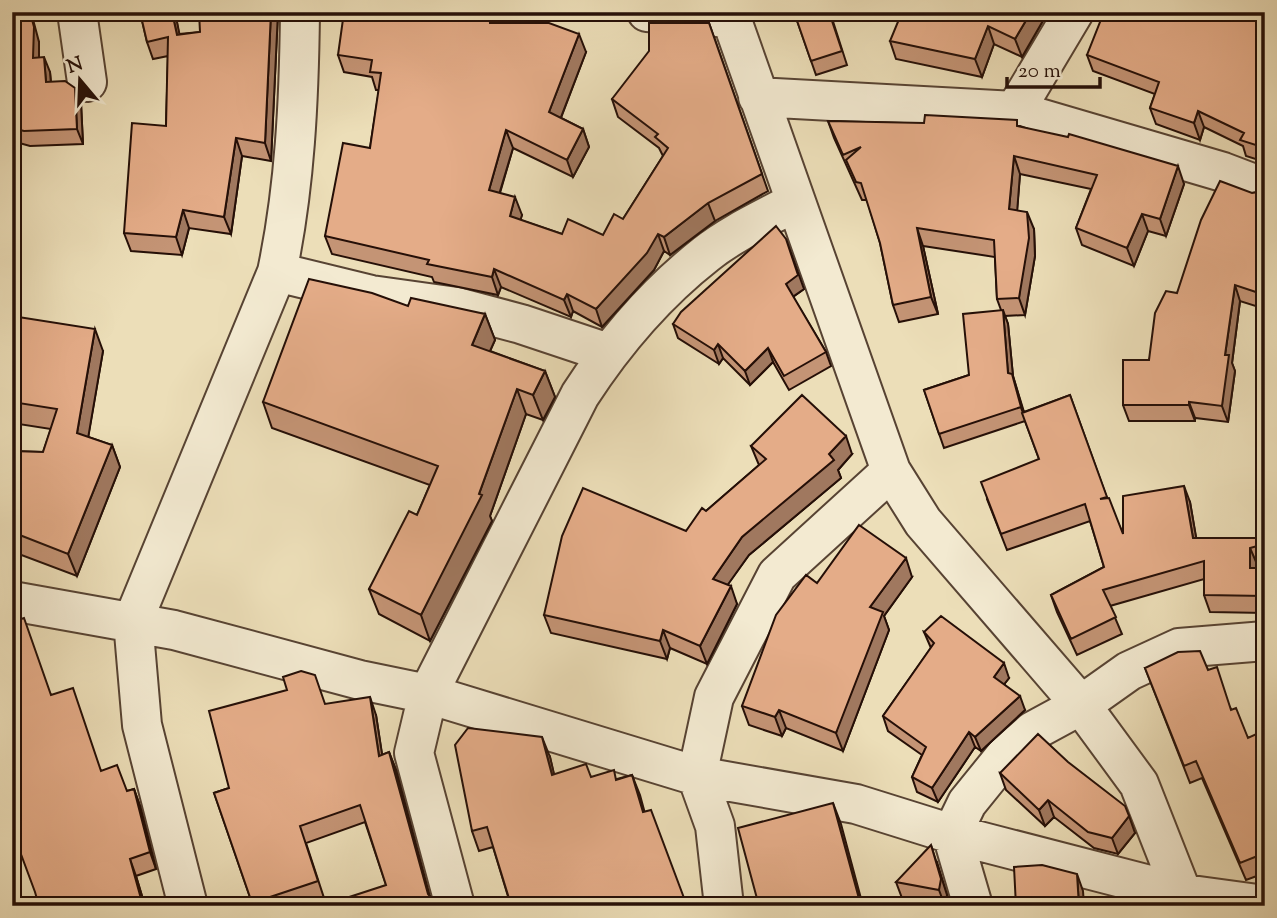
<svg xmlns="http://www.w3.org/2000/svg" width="1277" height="918" viewBox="0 0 1277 918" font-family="'Sorts Mill Goudy',serif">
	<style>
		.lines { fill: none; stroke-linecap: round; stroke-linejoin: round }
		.minor-casing { stroke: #574333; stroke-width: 42 }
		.minor { stroke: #f3ead1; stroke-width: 38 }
		.wall { fill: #c49475; stroke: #250f07; stroke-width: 2 }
		.shaded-wall { fill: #a0785f; stroke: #250f07; stroke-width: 2 }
		.building { fill: #e4ac88; stroke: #250f07; stroke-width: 2 }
	</style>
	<rect width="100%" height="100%" fill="#ecdeb8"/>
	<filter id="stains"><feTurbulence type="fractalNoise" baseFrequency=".00286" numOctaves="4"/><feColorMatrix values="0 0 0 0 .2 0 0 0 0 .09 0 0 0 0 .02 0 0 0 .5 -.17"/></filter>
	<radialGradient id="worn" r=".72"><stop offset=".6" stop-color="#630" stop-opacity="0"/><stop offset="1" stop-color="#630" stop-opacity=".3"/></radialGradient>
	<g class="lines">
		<g class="minor-casing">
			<path id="minor" d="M77 12 87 82
				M647 12 731 18
				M758 97 1015 111 1223 172 1265 188
				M1015 111 1074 12
				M277 272 371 295 457 307 521 324 608 353
				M891 471 923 522 1081 705 1139 784 1187 906
				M12 601 174 630 360 680 428 694 697 776 856 804 952 834 1184 894 1265 905
				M188 906 142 725 133 621 277 272C295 187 299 100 300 12
				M455 906 414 753 428 694 580 395C615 341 655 294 706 254 732 233 766 218 795 202
				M724 906 715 826 697 776 714 697 777 575 891 471 729 12
				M973 906 952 834 967 803 1005 756 1033 731 1081 705 1129 671 1179 648 1265 641"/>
		</g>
		<use href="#minor" class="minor"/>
	</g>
	<path class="wall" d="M12 12 39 42V57L50 72 51 82 75 88 81 103 83 144 30 146 12 141Z
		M140 12H175L179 34 200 32 278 12 271 161 242 156 231 234 189 228 182 255 131 251 124 233 166 126 168 56 153 59 147 42Z
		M794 12H830L847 65 816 75Z
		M1048 12 1022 57 994 44 982 77 896 59 890 41Z
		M1265 12V162L1246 156 1243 146 1204 127 1200 140 1156 124 1150 108 1155 94 1093 71 1087 55Z
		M494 15 495 23 586 52 561 118 583 129 589 147 573 177 513 148 500 193 522 215 520 220 562 234 603 235 623 219 663 156 659 148 618 117 612 99 709 23 768 191 715 221 670 255 664 251 654 270 602 327 573 311 571 317 501 287 498 295 434 282 432 277 332 254 325 236 370 148 379 90H376L372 77 344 72 338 55Z
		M828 121 1020 126 1184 184 1166 236 1148 231 1134 266 1082 245 1076 228 1091 189 1020 174 1017 210 1034 229 1035 256 1025 315 1005 316 1008 324 1013 376 1024 412 1070 395 1107 498 1123 534 1190 502 1196 538H1260L1265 550V562L1257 564V568H1265V613L1210 612 1204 595V579L1110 606 1122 634 1077 655 1057 612 1051 595 1104 567 1090 521 1007 550 987 499 1039 459 1025 421 944 448 924 390 969 375 1001 310 997 299 995 257 923 246 938 314 899 322 893 305 880 243 867 200H862L834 138Z
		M1265 191V309L1240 301 1232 363 1235 371 1228 422 1195 418V421H1129L1123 405 1149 360 1177 293 1252 193Z
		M804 289 793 297 826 352 831 366 789 390 773 362 750 385 723 358 719 364 678 338 673 324Z
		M408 306 485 314 495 340 490 351 545 371 555 397 543 420 526 414 490 516 492 521 430 641 379 614 369 589 417 515 430 485 272 428 263 402Z
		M12 316 103 351 88 437 112 445 120 467 77 576 16 553 12 541V451L43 452 51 429 12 423Z
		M751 446 852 454 838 470 841 478 749 555 727 585 737 604 707 664 670 648 667 659 551 633 544 615 686 531 706 511 759 465Z
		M912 577 884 616 889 630 843 751 786 728 782 736 749 725 742 706 817 583Z
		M924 632 1009 678 1004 684 1025 710 981 751 975 747 938 802 917 792 912 777 922 755 888 731 883 716 931 648Z
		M1145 668 1208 670 1248 738 1265 734V873L1246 880 1202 778 1190 783Z
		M51 695 101 771 127 791 134 789 140 806 156 869 136 876 145 906H39L15 799Z
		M326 704 376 715 382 755 389 752 396 770 430 897 386 885 365 822 306 843 324 898 301 906H253L214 793 229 788Z
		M550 757 554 775 617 779 632 775 644 812 687 906H511L493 847 479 851 472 831Z
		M1000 773 1135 833 1118 854 1094 848 1054 817 1045 826 1006 790Z
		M937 862 947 895 945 906 902 898 896 882Z"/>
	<path class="shaded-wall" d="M30 12H31L39 42V73L33 58Z
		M172 12H175L183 52 177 35Z
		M271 12H278L271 161 265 143Z
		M489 12H493L494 15 496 41 490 23Z
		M1031 12H1048L1022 57 1015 39Z
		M988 26 994 44 982 77 975 59Z
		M579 34 586 52 556 130 549 112Z
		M44 57 50 72 52 97 46 82Z
		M75 88 81 103 83 144 77 129Z
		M1198 111 1204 127 1200 140 1194 123Z
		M583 129 589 147 573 177 567 160Z
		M506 130 513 148 495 208 489 190Z
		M236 138 242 156 231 234 224 217Z
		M1014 156 1020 174 1016 226 1009 209Z
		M1178 166 1184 184 1166 236 1160 219Z
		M515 197 522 215 516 234 510 216Z
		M708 203 715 221 670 255 664 237Z
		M183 210 189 228 182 255 176 237Z
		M1027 212 1034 229 1035 256 1025 315 1019 298Z
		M1142 214 1148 231 1134 266 1127 248Z
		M917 228 923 246 938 314 931 297Z
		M658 234 664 251 654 270 602 327 596 309Z
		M786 239 804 289 791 298 786 284Z
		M494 269 501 287 498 295 492 277Z
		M1235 285 1240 301 1232 363 1235 371 1228 422 1222 406 1225 355Z
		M567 294 573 311 571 317 564 300Z
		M1003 310 1008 324 1013 376 1026 421 1008 373Z
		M485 314 495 340 481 371 472 345Z
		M95 329 103 351 85 456 77 433Z
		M718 344 723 358 719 364 714 350Z
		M768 348 773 362 750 385 745 371Z
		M545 371 555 397 543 420 533 395Z
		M517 389 526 414 490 516 492 521 430 641 421 615 479 494Z
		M1189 402 1195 418V421L1189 405Z
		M846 436 852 454 838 470 841 478 749 555 719 597 713 579 742 537 829 454Z
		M112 445 120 467 77 576 68 554Z
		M1184 486 1190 502 1199 554 1193 538Z
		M1250 548 1257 564V584L1250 568Z
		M906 558 912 577 884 616 889 630 843 751 836 733 870 607Z
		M731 586 737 604 707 664 700 646Z
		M663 630 670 648 667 659 660 641Z
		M1004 663 1009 678 999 691 994 677Z
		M1020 696 1025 710 981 751 975 737Z
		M370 697 376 715 385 773 379 756Z
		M779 710 786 728 782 736 775 717Z
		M969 732 975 747 938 802 932 788Z
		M542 737 550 757 559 795 552 775Z
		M389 752 396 770 432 906 428 894Z
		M632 775 640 795 650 832 643 812Z
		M134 789 140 806 156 869 150 852Z
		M1048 800 1054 817 1045 826 1039 810Z
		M833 803 841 824 863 906H861Z
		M1129 816 1135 833 1118 854 1112 838Z
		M931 845 947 895 945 906 939 890Z
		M130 859 136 876 145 906H143Z
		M1077 874 1083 891 1084 906H1079Z"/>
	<path class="building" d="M12 12H30L34 27 33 58 44 57 46 82 65 81 75 88 77 129 24 131 12 128Z
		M140 12H172L177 35 200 32 199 12H271L265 143 236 138 224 217 183 210 176 237 124 233 132 123 166 126 168 37 147 42Z
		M344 12H489L490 23H549L579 34 549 112 583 129 567 160 506 130 489 190 515 197 510 216 562 234 568 219 603 235 614 214 623 219 668 148 655 137 658 134 612 99 649 51V23H709L762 174 708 203 664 237 658 234 647 253 596 309 567 294 564 300 494 269 492 277 427 264 429 260 325 236 343 143 370 148 381 73 370 72 372 60 338 55Z
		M794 12H829L842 51 811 61Z
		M902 12H1031L1015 39 988 26 975 59 890 41Z
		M1104 12H1265V148L1240 140 1244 133 1198 111 1194 123 1150 108 1159 82 1087 55Z
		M925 115 1017 120V126L1068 137 1069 134 1178 166 1160 219 1142 214 1127 248 1076 228 1097 175 1014 156 1009 209 1027 212 1029 238 1019 298 997 299 994 240 917 228 931 297 893 305 880 243 861 183 856 182 846 160 861 147 843 155 828 121 924 123Z
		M1220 181 1252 193 1265 191V295L1235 285 1225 355H1229L1222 406 1189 402V405H1123V360H1149L1155 313 1166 291 1177 293 1201 220Z
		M776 226 786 239 798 275 786 284 826 352 784 376 768 348 745 371 718 344 714 350 673 324 681 312Z
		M309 279 372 293 408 306 411 298 485 314 472 345 545 371 533 395 517 389 479 494 482 495 421 615 369 589 409 511 417 515 438 466 263 402Z
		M1003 310 1008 373 1012 374 1021 407 939 434 924 390 969 375 963 314Z
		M12 316 95 329 77 433 112 445 68 554 12 532V520L17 509 12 508V451L43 452 57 409 12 402Z
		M802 395 846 436 829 454 834 460 742 537 713 579 731 586 700 646 663 630 660 641 544 615 562 536 583 488 686 531 702 508 706 511 766 459 751 446Z
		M1070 395 1107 497 1100 499 1109 498 1123 534V496L1184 486 1193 538H1260L1261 545 1250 548V568H1265V596L1204 595V561L1103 590 1116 617 1071 639 1051 595 1104 567 1085 504 1001 534 981 482 1039 459 1022 413Z
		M1259 444H1265V501Z
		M859 525 906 558 870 607 883 612 836 733 779 710 775 717 742 706 776 615 806 575 817 583Z
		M941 616 1004 663 994 677 1020 696 975 737 969 732 932 788 912 777 926 747 883 716 934 643 924 632Z
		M24 618 51 695 73 688 101 771 117 765 127 791 134 789 150 852 130 859 143 906H39L35 892 12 830V801L15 799 12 790V622Z
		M1200 651 1208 670 1217 667 1231 710 1236 708 1248 738 1263 731 1265 734V853L1240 863 1196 761 1184 766 1145 668 1178 652Z
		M301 671 315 675 325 704 370 697 379 756 389 752 428 894 438 906H338L337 901 386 885 360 805 300 826 318 881 252 903 214 793 229 788 209 711 287 690 283 677Z
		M468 728 542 737 552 775 586 764 591 777 614 770 616 780 632 775 643 812 651 810 687 906H530L528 899 511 905 487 827 472 831 455 745Z
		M1038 734 1068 762 1125 806 1129 816 1112 838 1088 832 1048 800 1039 810 1000 773Z
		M833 803 861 906H759L738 828Z
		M931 845 941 879 939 890 896 882Z
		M1042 865 1077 874 1079 906H1016L1014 867Z"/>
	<rect width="1277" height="918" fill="none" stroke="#ecdeb8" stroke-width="42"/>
	<rect x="14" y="14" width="1249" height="890" fill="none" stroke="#250f07" stroke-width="3.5"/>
	<rect x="21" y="21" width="1235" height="876" fill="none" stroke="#250f07" stroke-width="2"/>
	<g transform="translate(80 80) rotate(341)" stroke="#f3ead1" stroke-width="5" paint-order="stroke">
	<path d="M0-5L12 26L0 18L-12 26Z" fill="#250f07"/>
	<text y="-10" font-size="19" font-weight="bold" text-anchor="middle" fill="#250f07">N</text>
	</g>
	<path d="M1007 77v10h93v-10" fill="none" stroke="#250f07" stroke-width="3.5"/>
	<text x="1018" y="77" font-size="21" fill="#250f07" stroke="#f3ead1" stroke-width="5" paint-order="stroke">20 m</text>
	<rect width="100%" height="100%" filter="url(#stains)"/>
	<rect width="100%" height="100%" fill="url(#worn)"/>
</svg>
